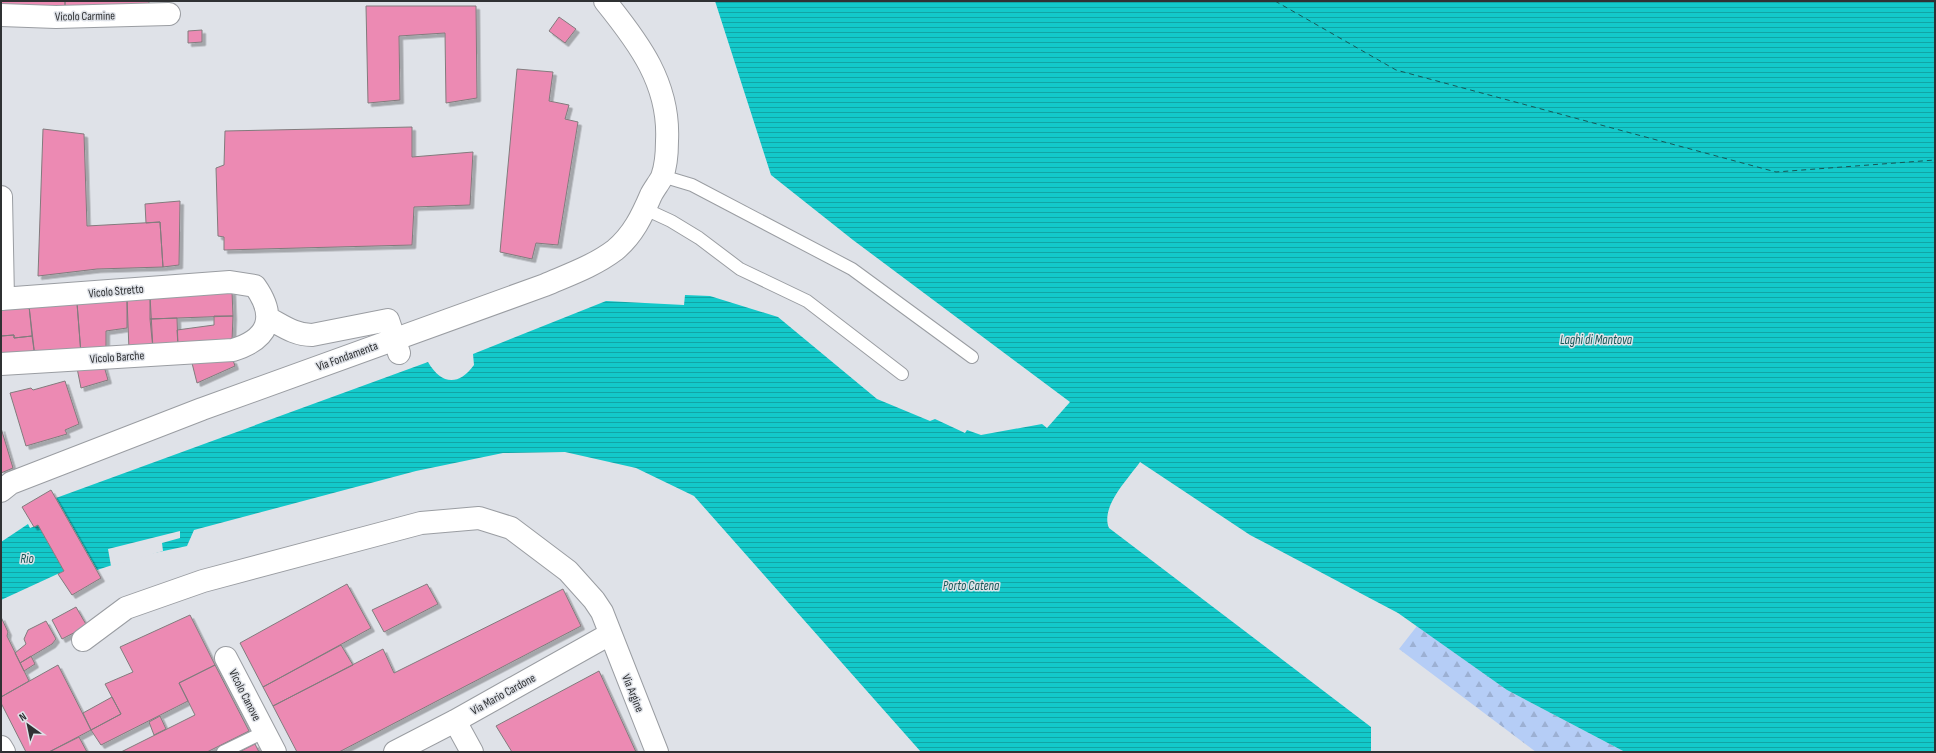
<svg xmlns="http://www.w3.org/2000/svg" width="1936" height="753" viewBox="0 0 1936 753" font-family="'Sofia Sans Condensed',sans-serif">
	<style>
		.forest { fill: url(#forest-firs) }
		.water { fill: url(#water-rules) }
		.pier { fill: #dfe2e8 }
		.lines { fill: none; stroke-linecap: round; stroke-linejoin: round }
		.ferry { stroke: #165757; stroke-width: 1; stroke-dasharray: 5 4; stroke-linecap: butt }
		.building { fill: #ec8ab3; stroke: #827b7d; filter: url(#shadow) }
		.lane-casing { stroke: #9a9da2; stroke-width: 14 }
		.street-casing { stroke: #9a9da2; stroke-width: 24 }
		.secondary-casing { stroke: #9a9da2; stroke-width: 24 }
		.lane { stroke: #fff; stroke-width: 12 }
		.street { stroke: #fff; stroke-width: 22 }
		.secondary { stroke: #fff; stroke-width: 22 }
		.labels { text-anchor: middle; stroke-width: 3; stroke-linejoin: round; paint-order: stroke }
		.street-label { font-size: 12px; fill: #2f3133; stroke: #dfe2e8 }
		.water-label { font-size: 13px; font-style: italic; fill: #165757; stroke: #dfe2e8 }
	</style>
	<defs>
		<pattern id="forest-firs" width="22" height="20" patternUnits="userSpaceOnUse"><rect width="22" height="20" fill="#b5cdf6"/><path d="M5 1l3.5 6h-7zM16 11l3.5 6h-7z" fill="#9cb0d3"/></pattern>
		<pattern id="water-rules" width="6" height="5" patternUnits="userSpaceOnUse"><rect width="6" height="5" fill="#13c9ca"/><path d="M0 2.5h6" fill="none" stroke="#12a4a5"/></pattern>
		<filter id="shadow"><feDropShadow dx="3.5" dy="3.5" stdDeviation="0" flood-color="#0004"/></filter>
	</defs>
	<rect width="100%" height="100%" fill="#dfe2e8"/>
	<path class="forest" d="M1417 626 1507 690 1625 752H1536L1399 649Z"/>
	<path class="water" d="M715 1H1935V752H1625L1507 690 1398 613 1250 535 1140 462C1128 479 1100 507 1109 528L1371 727V752H921L694 496 636 468 565 452 503 453 416 471 194 530 187 546 140 556 97 570 56 498 428 362C441 384 458 387 474 365L473 354 606 301 684 305 685 295 710 296 778 317 877 399 930 421 935 419 965 433 967 430 981 435 1042 424 1047 428 1070 402 853 240 771 175Z
		M28 524 30 528 38 525 64 571 1 600V542Z"/>
	<path class="pier" d="M180 531V538L162 543 163 551 111 566 108 549Z"/>
	<g class="lines">
		<path class="ferry" d="M1275 1 1396 70 1776 172 1935 160"/>
	</g>
	<path class="building" d="M1 1H65V6L1 8Z
		M65 1H149V6H65Z
		M366 6H476L477 98 446 103 445 33 399 36 400 100 368 103Z
		M559 17 576 29 565 43 549 31Z
		M202 30V42L188 43V31Z
		M517 69 553 72 549 101 569 105 565 119 578 122 558 245 536 243 532 259 500 252Z
		M412 127V157L473 152 470 205 414 207 412 245 224 250V237L218 236 216 168 224 165 225 131Z
		M43 129 84 134 87 226 160 222 163 267 97 269 38 276Z
		M180 201 179 265 163 267 160 222 146 223 145 204Z
		M232 291 233 316 150 319V296Z
		M150 296 153 349 129 350 127 299Z
		M127 299V328L106 331V351L81 354 77 303Z
		M77 303 81 354 35 357 29 306Z
		M29 306 32 336 14 338V335L1 336V309Z
		M214 316H233L232 341 178 346 177 330 214 325Z
		M177 318 178 346 153 349 150 319Z
		M14 335V338L32 336 35 357 1 358V336Z
		M191 359 233 360 235 366 197 383Z
		M104 366 108 380 81 388 77 368Z
		M65 381 79 424 65 430 67 434 26 446 10 393 31 388 33 390Z
		M1 428 13 468 1 473Z
		M51 490 101 578 72 595 58 574 64 571 38 525 34 527 22 507Z
		M347 584 371 628 263 687 240 643Z
		M427 584 438 604 384 632 372 610Z
		M563 589 581 626 339 752H297L273 706 383 649 394 673Z
		M76 607 87 626 62 639 52 620Z
		M190 615 215 665 179 683 188 701 101 745 91 730 121 714 105 684 133 672 120 647Z
		M1 617 8 632 7 636 29 681 1 697Z
		M46 621 56 639 52 644 20 663 15 653 26 644 24 639 28 630Z
		M341 645 353 665 273 706 263 687Z
		M31 656 35 664 24 671 20 663Z
		M58 665 91 730 49 752H26L1 703V697Z
		M215 665 249 731 207 752H121L195 715 179 683Z
		M599 671 636 752H512L496 726Z
		M112 697 121 714 91 730 83 713Z
		M160 716 166 729 154 735 149 722Z
		M79 737 87 752H49Z
		M255 744 259 752H239Z"/>
	<g class="lines">
		<g class="lane-casing">
			<path id="lane" d="M662 176 692 185 852 269 972 357
				M645 209 671 221 699 238 740 269 807 301 902 374
				M223 752 264 732"/>
		</g>
		<g class="street-casing">
			<path id="street" d="M1 15 56 17 169 14
				M1 197 3 299
				M1 299 230 282 255 286C277 317 269 339 233 350L1 364
				M268 318C283 326 295 335 312 335L388 320 399 353
				M83 640 126 608 203 581 421 523 479 518 511 528 568 571 594 600 602 612 657 752
				M226 658 275 752
				M455 721 472 752
				M395 752 455 721 610 634"/>
		</g>
		<g class="secondary-casing">
			<path id="secondary" d="M1 491 11 483 202 409 545 285C568 275 594 266 615 250 633 235 642 216 651 195 654 189 659 183 662 177 666 166 667 152 667 141 670 84 639 43 605 1
				M1 747 4 752"/>
		</g>
		<use href="#lane" class="lane"/>
		<use href="#street" class="street"/>
		<use href="#secondary" class="secondary"/>
	</g>
	<g class="labels">
		<g class="street-label">
			<text transform="translate(85 16) rotate(-1)" y="4">Vicolo Carmine</text>
			<text transform="translate(116 291) rotate(-5)" y="4">Vicolo Stretto</text>
			<text transform="translate(347 356) rotate(-20)" y="4">Via Fondamenta</text>
			<text transform="translate(117 357) rotate(-4)" y="4">Vicolo Barche</text>
			<text transform="translate(633 693) rotate(68)" y="4">Via Argine</text>
			<text transform="translate(503 694) rotate(-29)" y="4">Via Mario Cardone</text>
			<text transform="translate(245 695) rotate(63)" y="4">Vicolo Canove</text>
		</g>
		<g class="water-label">
			<text x="1596" y="344">Laghi di Mantova</text>
			<text x="27" y="563">Rio</text>
			<text x="971" y="590">Porto Catena</text>
		</g>
	</g>
	<rect width="1936" height="753" fill="none" stroke="#2f3133" stroke-width="4"/>
	<g transform="translate(28 725) rotate(327)" stroke="#dfe2e8" stroke-width="3" paint-order="stroke">
	<path d="M0-3L7 15L0 10L-7 15Z" fill="#2f3133"/>
	<text y="-6" font-size="11" font-weight="bold" text-anchor="middle" fill="#2f3133">N</text>
	</g>
</svg>
